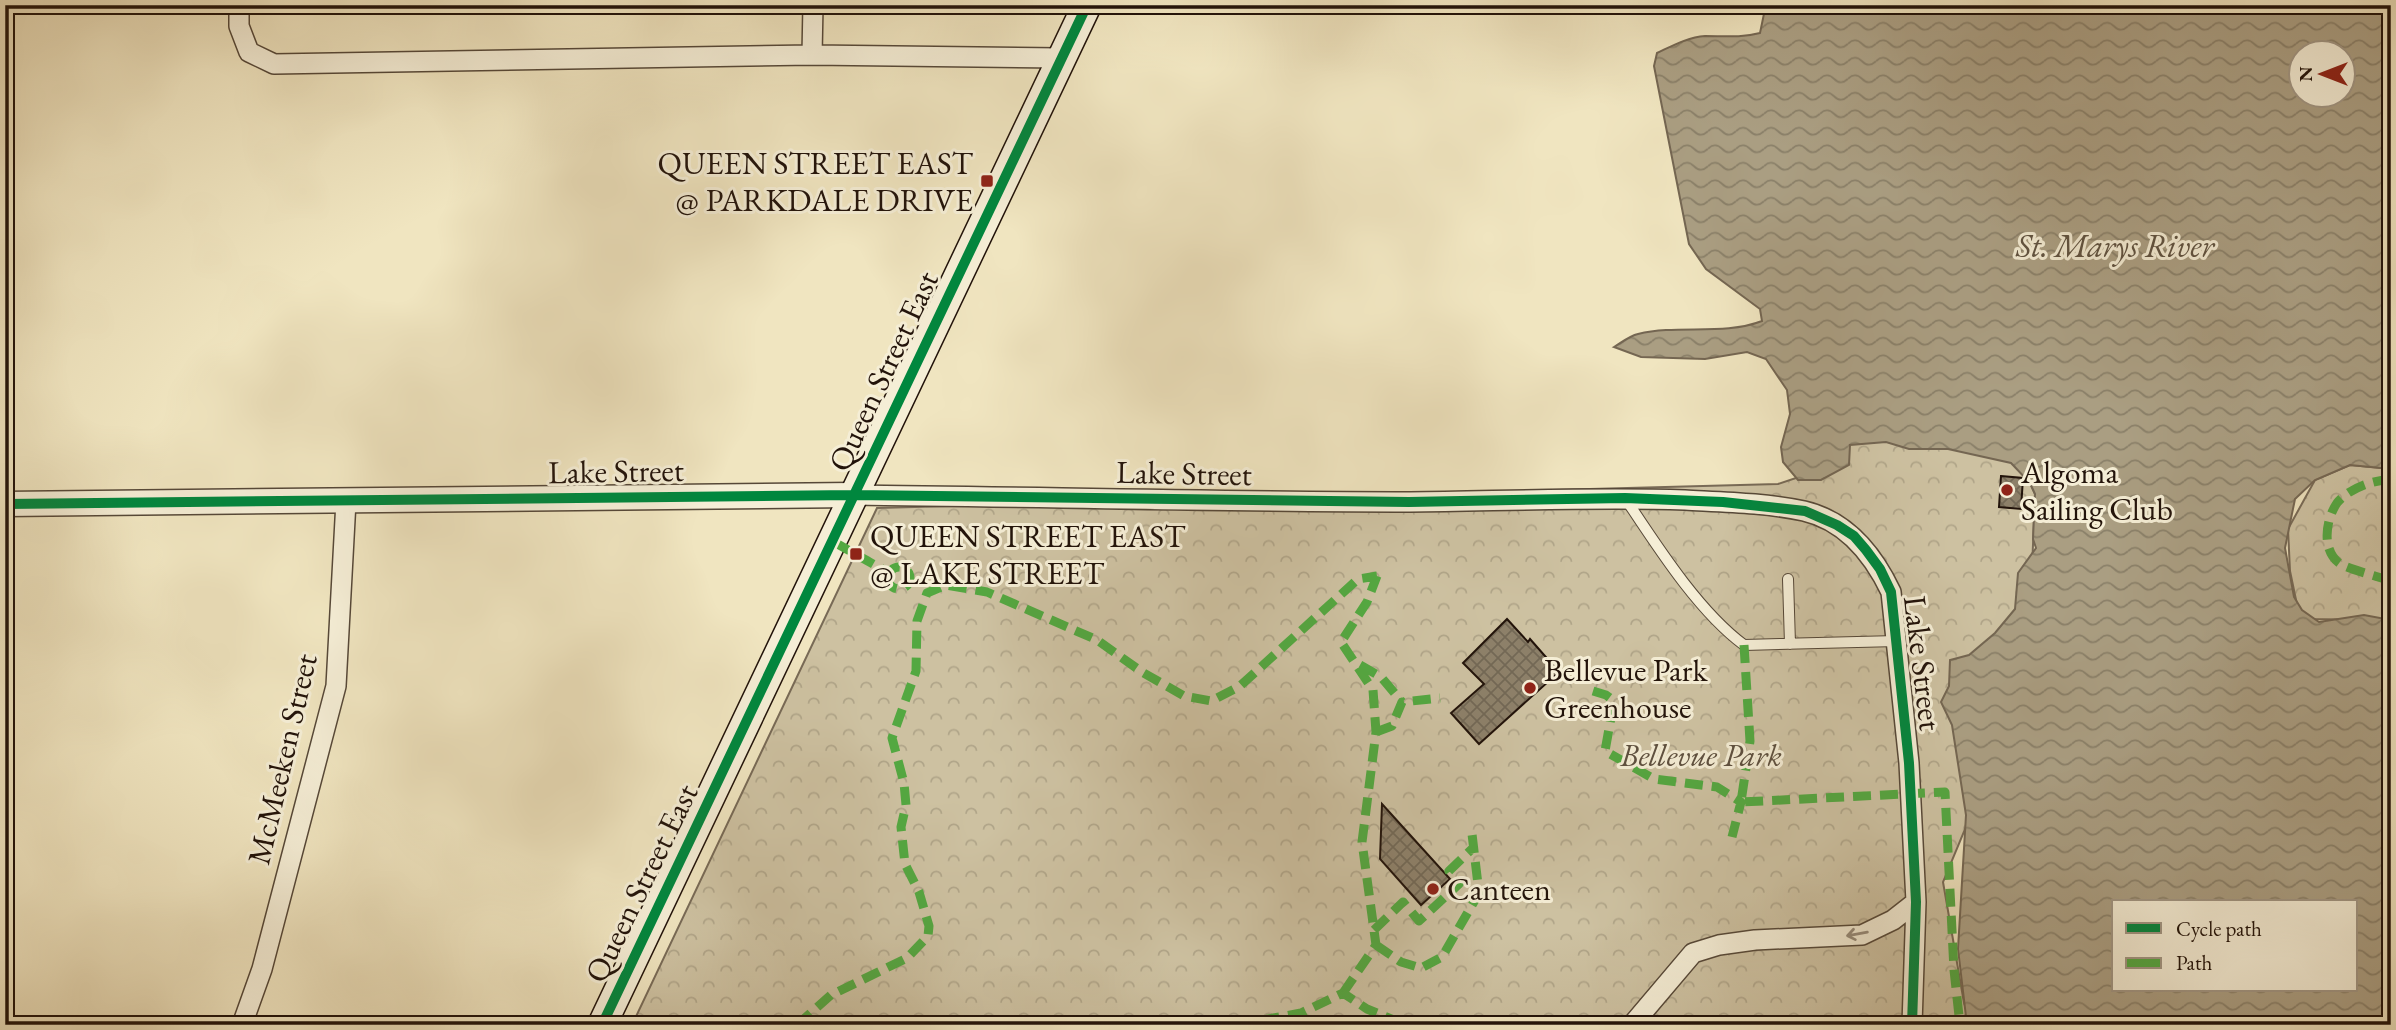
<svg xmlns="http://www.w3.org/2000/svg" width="2396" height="1030" viewBox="0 0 2396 1030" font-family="'EB Garamond',serif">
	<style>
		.park { fill: url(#park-crowns); stroke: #786a56; stroke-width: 2 }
		.water { fill: url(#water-waves); stroke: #746652; stroke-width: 2; fill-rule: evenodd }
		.building { fill: url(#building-cross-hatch); stroke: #22130a; stroke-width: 2 }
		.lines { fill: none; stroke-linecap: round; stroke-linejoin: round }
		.service-casing { stroke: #564838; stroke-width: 12 }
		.minor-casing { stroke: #564838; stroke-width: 22 }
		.tertiary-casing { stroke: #564838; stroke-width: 27 }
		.secondary-casing { stroke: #22130a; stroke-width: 31 }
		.service { stroke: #f5eed6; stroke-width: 10 }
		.minor { stroke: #f5eed6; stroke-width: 19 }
		.tertiary { stroke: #f5eed6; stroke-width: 24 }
		.secondary { stroke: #f5eed6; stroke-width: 28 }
		.quiet { stroke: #53a841; stroke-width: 9; stroke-dasharray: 18 9; stroke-linecap: butt }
		.cycleway-casing { stroke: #f5eed6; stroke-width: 15 }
		.cycleway { stroke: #00873e; stroke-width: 10 }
		.oneway { stroke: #968b7a }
		.poi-dot { fill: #8f2418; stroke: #f5eed6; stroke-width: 2.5 }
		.labels { text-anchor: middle; stroke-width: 6; stroke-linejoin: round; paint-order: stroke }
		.poi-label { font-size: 32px; fill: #22130a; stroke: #f5eed6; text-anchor: start }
		.street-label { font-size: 32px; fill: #22130a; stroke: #f5eed6 }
		.park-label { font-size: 32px; font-style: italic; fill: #5e503f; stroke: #f5eed6 }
		.water-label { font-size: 33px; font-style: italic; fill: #5f5240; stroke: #f5eed6 }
	</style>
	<defs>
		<pattern id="park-crowns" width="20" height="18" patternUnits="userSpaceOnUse" patternTransform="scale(1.75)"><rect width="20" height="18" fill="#cdc1a1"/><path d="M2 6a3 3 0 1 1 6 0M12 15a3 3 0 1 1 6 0" fill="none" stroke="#b0a589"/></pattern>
		<pattern id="water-waves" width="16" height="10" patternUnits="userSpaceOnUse" patternTransform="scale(1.75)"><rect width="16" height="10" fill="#aa9e82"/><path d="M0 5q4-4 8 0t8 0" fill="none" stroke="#8a8069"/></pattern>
		<pattern id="building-cross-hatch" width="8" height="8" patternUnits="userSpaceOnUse" patternTransform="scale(1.75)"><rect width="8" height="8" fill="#8d8069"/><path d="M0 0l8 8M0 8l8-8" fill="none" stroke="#736855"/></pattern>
	</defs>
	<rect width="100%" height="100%" fill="#f0e5c0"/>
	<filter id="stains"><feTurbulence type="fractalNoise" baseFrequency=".00286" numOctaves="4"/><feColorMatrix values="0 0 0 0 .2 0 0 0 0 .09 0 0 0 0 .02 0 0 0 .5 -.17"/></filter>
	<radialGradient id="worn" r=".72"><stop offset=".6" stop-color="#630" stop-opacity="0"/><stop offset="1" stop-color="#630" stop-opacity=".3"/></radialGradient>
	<path class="park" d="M1811 409 2011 443 2035 494 2032 570 1990 769 1943 882 1964 1003 1972 1025H632L877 508 1778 484 1805 475Z
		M2350 465 2391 469V620L2300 619 2290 571 2288 529 2315 480Z"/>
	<path class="water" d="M1759 5H2391V469L2350 465 2315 480 2295 499 2285 548 2294 597 2302 610 2319 622 2364 615 2391 620V1025H1967L1958 949 1966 815 1952 725 1941 702 1949 686 1950 660 1969 655 1995 633 2015 609 2018 573 2036 548 2033 539 2035 494 2030 483 2011 463 1948 449H1909L1886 442 1850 445 1849 465 1821 480H1798L1783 462 1781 447 1790 414 1787 390 1766 359 1747 352 1705 359 1641 357 1614 347C1621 343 1629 336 1638 334 1679 324 1723 336 1762 321L1760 309 1706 269 1689 244 1654 66 1657 53C1672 46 1688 37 1705 36 1724 36 1741 38 1760 33L1765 9ZM2302 52H2344V94H2302ZM2114 902H2356V990H2114Z"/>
	<path class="building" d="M2001 476 2023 478 2021 509 1999 507Z
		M1507 619 1528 642 1530 639 1559 672 1479 744 1451 713 1484 684 1463 663Z
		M1382 804 1450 879 1421 905 1380 859Z"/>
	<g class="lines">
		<g class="service-casing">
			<path id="service" d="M1625 498C1657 546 1698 611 1744 645L1897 641
				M1788 579 1790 644"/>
		</g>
		<g class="minor-casing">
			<path id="minor" d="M239 5V26L249 52 274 64 812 55 1060 58
				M812 55 813 5
				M853 495C1039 497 1224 502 1410 502 1502 501 1593 497 1685 500 1722 502 1768 503 1804 511 1847 521 1873 554 1891 592L1909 763 1916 902 1912 1025
				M242 1025 262 969 336 686 346 501
				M1632 1025 1693 953 1719 945 1755 940 1862 935 1893 920 1916 902"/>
		</g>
		<g class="tertiary-casing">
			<path id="tertiary" d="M5 504 853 495"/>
		</g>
		<g class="secondary-casing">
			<path id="secondary" d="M602 1025 1087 5"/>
		</g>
		<use href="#service" class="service"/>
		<use href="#minor" class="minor"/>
		<use href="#tertiary" class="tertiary"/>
		<use href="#secondary" class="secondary"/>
		<path class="quiet" d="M2391 480C2374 479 2348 489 2337 503 2326 519 2321 549 2339 563 2347 569 2380 577 2391 581
			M834 542 889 573
			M888 578a11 11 0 1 1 22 0a11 11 0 1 1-22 0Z
			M1744 645 1750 741 1741 802 1945 792 1954 970 1960 1025
			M1360 665 1381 677 1402 702
			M1593 691 1606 695 1614 701 1605 751 1654 779 1717 787 1741 802 1732 837
			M1376 732 1392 726 1402 702 1440 698
			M1374 930 1403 902 1419 921 1459 884 1449 871 1474 847
			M1376 945 1401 962 1421 968 1442 957 1479 893 1472 834
			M1343 993 1376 945 1362 842 1376 732 1373 690 1341 642 1367 602 1377 576
			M797 1025 831 995 907 958 928 936 929 926 919 892 905 864 901 827 906 805 904 783 892 738 916 671 917 621 927 593 946 585 987 592 1097 640 1142 672 1184 696 1211 701 1240 686 1358 579 1377 576
			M1235 1025 1301 1013 1343 993 1367 1009 1406 1025"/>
		<g class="cycleway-casing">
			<path id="cycleway" d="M5 504 853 495 1409 502 1625 498 1723 502 1805 511 1837 525 1854 536 1866 550 1880 569 1891 592 1909 763 1916 902 1912 1025
				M602 1025 1087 5"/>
		</g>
		<use href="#cycleway" class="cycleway"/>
	</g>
	<defs><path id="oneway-shaft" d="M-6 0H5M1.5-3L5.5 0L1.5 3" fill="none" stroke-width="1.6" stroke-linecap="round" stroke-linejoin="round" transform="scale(1.75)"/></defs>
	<use class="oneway" href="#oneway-shaft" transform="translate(1857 934) rotate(170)"/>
	<g class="poi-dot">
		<rect x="980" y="174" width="14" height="14" rx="3.5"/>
		<circle cx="2007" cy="490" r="7"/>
		<rect x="849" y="547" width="14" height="14" rx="3.5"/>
		<circle cx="1530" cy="688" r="7"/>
		<circle cx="1433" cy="889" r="7"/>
	</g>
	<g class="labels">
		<g class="poi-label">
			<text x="973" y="174" text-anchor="end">QUEEN STREET EAST<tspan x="973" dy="37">@ PARKDALE DRIVE</tspan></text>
			<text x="2021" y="483">Algoma<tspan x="2021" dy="37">Sailing Club</tspan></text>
			<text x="870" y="547">QUEEN STREET EAST<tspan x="870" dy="37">@ LAKE STREET</tspan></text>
			<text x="1544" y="681">Bellevue Park<tspan x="1544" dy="37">Greenhouse</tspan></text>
			<text x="1447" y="900">Canteen</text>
		</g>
		<g class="street-label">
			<text transform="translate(883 371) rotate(-65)" y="11">Queen Street East</text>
			<text transform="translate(616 471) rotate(-1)" y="11">Lake Street</text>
			<text transform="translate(1184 473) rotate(1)" y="11">Lake Street</text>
			<text transform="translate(1923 663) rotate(83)" y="11">Lake Street</text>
			<text transform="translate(282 759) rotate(-77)" y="11">McMeeken Street</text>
			<text transform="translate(641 883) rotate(-64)" y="11">Queen Street East</text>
		</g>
		<g class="park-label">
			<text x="1701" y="766">Bellevue Park</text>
		</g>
		<g class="water-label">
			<text x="2115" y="257">St. Marys River</text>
		</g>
	</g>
	<rect width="2396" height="1030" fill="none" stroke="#f0e5c0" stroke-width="28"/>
	<rect x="7" y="7" width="2382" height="1016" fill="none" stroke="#22130a" stroke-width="3.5"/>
	<rect x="14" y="14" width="2368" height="1002" fill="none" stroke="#22130a" stroke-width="2"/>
	<rect x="2112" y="900" width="245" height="91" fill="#f5eed6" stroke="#a19684" stroke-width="2"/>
	<rect x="2126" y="923" width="35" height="10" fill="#00873e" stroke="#a19684" stroke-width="2"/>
	<text x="2176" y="936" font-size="21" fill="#22130a">Cycle path</text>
	<rect x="2126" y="958" width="35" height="10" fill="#53a841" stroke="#a19684" stroke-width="2"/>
	<text x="2176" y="970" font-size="21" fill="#22130a">Path</text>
	<g transform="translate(2322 74) rotate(270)"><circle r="33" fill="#f5eed6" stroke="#a19684" stroke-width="2"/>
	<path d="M0-5L12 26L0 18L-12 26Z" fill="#8f2418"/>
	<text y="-10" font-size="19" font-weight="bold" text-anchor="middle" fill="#22130a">N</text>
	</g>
	<rect width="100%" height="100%" filter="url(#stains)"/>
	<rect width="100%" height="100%" fill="url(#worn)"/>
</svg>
